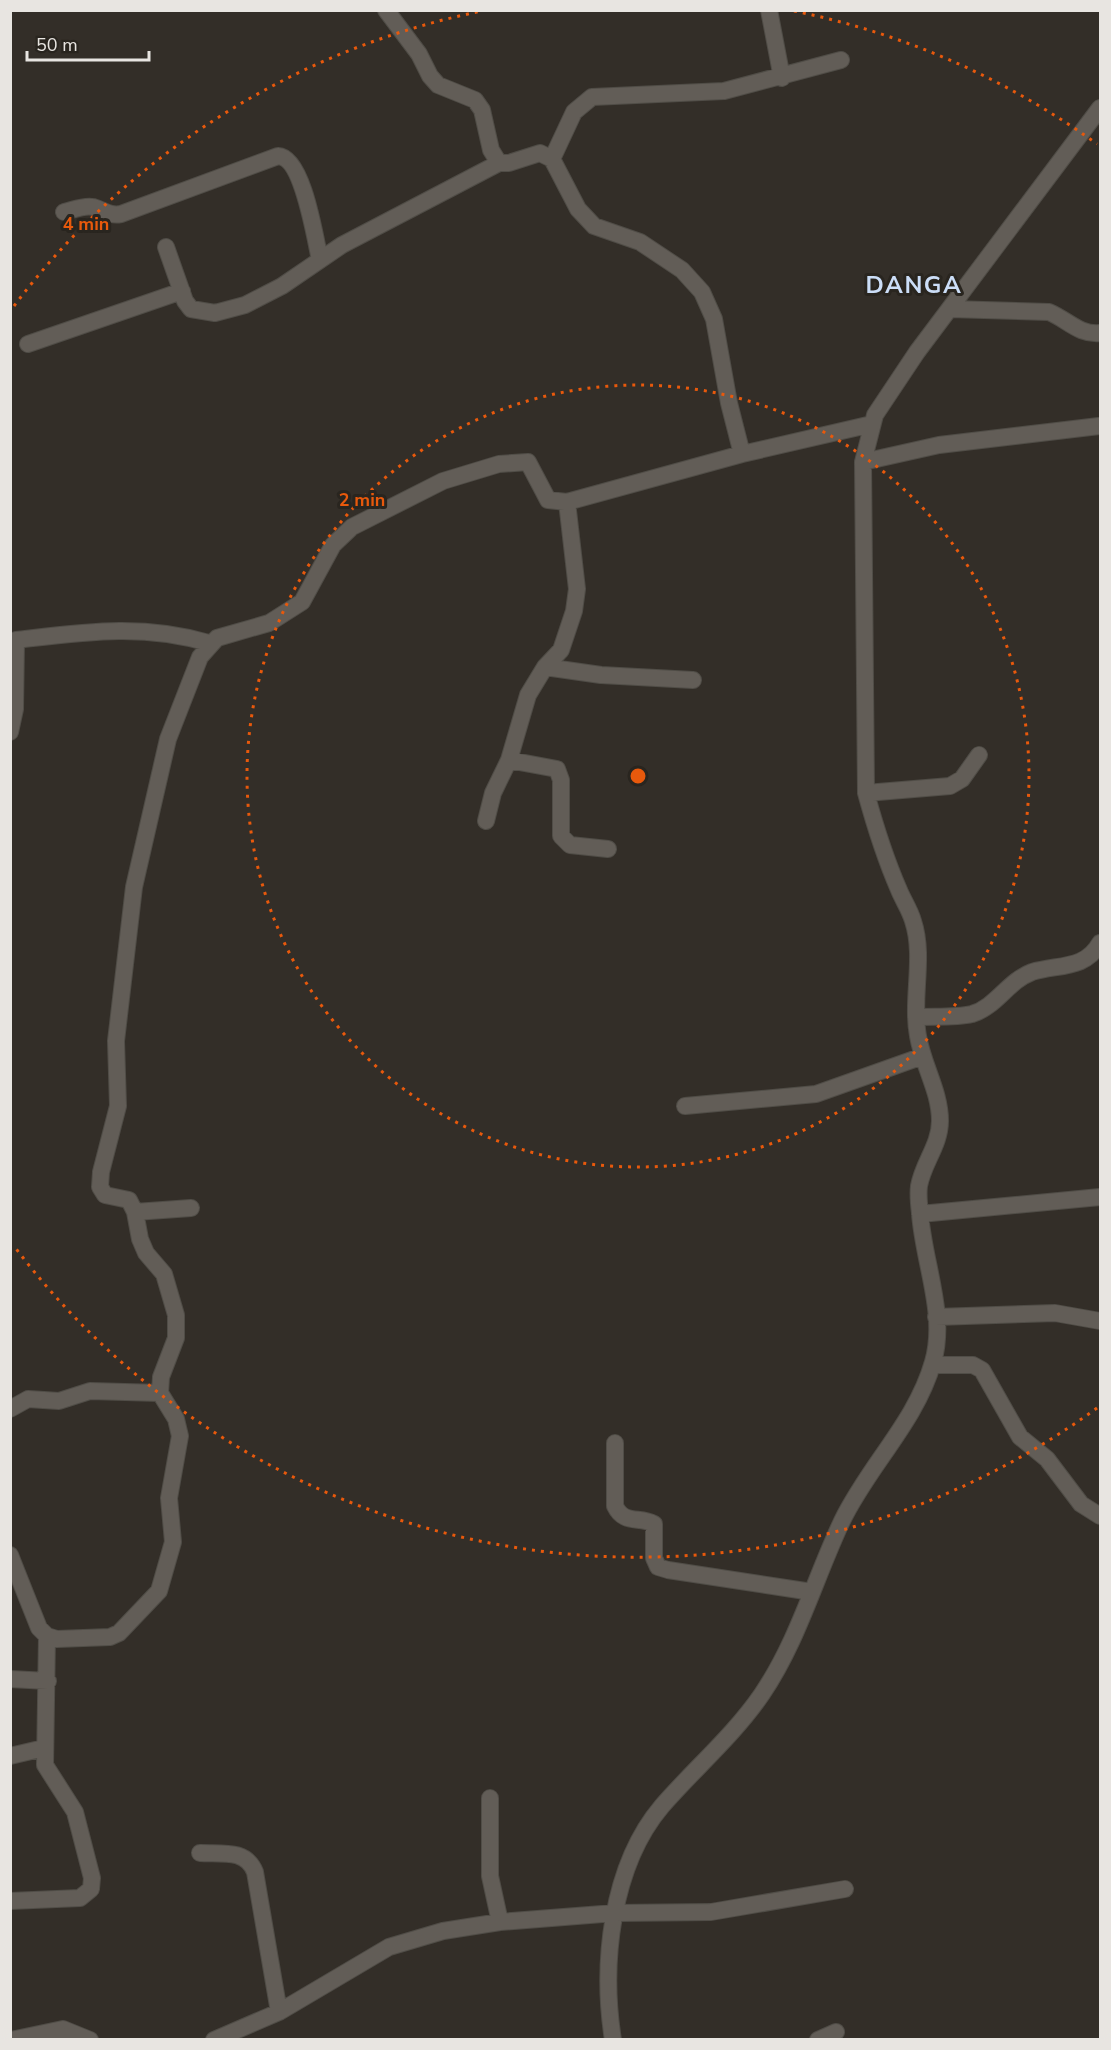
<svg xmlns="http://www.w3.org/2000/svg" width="1111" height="2050" viewBox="0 0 1111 2050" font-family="'Nunito Sans',sans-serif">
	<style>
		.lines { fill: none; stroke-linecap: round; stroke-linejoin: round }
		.minor-casing { stroke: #504d47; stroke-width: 18 }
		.minor { stroke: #625d57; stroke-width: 16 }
		.ring { fill: none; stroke: #e8590c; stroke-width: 3; stroke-dasharray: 3 6 }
		.labels { text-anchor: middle; stroke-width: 6; stroke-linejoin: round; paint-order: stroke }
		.district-label { font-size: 24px; font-weight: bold; letter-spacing: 1.5px; fill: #ccdef8; stroke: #29251f }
		.centre { fill: #e8590c; stroke: #29251f; stroke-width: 3 }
		.ring-label { font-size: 18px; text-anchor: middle; font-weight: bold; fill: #e8590c; stroke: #29251f; stroke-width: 6; stroke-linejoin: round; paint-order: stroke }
	</style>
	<rect width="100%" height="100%" fill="#332e28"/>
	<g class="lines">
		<g class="minor-casing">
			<path id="minor" d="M386 10 419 54 430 76 438 85 475 100 482 110 491 150 499 163H509L540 153 552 159 578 209 594 226 640 242 682 270 702 292 714 319 729 403 742 454
				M769 10 782 78
				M552 159 574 112 592 97 724 91 841 60
				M64 212C73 210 84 205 93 207 104 210 109 216 121 214L278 156C303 157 315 238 320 260
				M166 247 185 301 191 309 215 313 245 305 282 286 342 245 499 163
				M950 309 1049 312C1068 320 1079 335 1100 333
				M28 344 182 291
				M863 462 939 445 1099 426
				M545 667 601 675 693 680
				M10 732 15 709 16 640C84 632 142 623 209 643
				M509 760 557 769 561 780V836L570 845 608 849
				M866 793 950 786 962 779 979 755
				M486 821 493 793 509 760 528 695 545 667 561 650 574 611 577 589 567 502
				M916 1017C934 1016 955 1018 972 1014 996 1007 1008 981 1032 972 1058 964 1085 970 1100 943
				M685 1106 816 1094 923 1056
				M135 1212 191 1208
				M920 1214 1100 1197
				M936 1317 1055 1313 1100 1321
				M932 1365H973L982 1370 1020 1437 1047 1459 1081 1504 1100 1516
				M10 1409 28 1399 59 1401 90 1391 160 1393
				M615 1443V1506C624 1525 639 1516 654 1524V1558L658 1567 668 1570 812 1592
				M10 1555 39 1628 47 1636 57 1639 110 1637 119 1633 159 1591 173 1542 169 1498 180 1436 176 1419 160 1393 161 1377 176 1338V1315L164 1274 146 1253 140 1239 135 1212 129 1200 105 1195 100 1187 101 1172 118 1106 116 1041 134 887 168 739 200 657 217 638 269 623 302 602 333 545 352 527 443 481 499 464 528 462 548 500 567 502 742 454 872 424
				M10 1679 48 1681
				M10 1756 44 1748
				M490 1798V1876L500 1922
				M200 1853C222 1854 246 1849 255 1872L279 2012
				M10 1901 80 1898 91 1889 92 1878 75 1812 45 1765 47 1636
				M11 2040 63 2029 90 2040
				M214 2040 279 2012 389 1947 443 1931 500 1922 615 1913 711 1912 845 1889
				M613 2040C601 1964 611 1866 662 1806 695 1768 734 1735 762 1694 798 1641 815 1578 842 1521 869 1465 916 1422 933 1362 947 1314 923 1261 920 1213 919 1205 918 1194 919 1186 923 1163 940 1145 940 1121 940 1091 923 1066 918 1036 911 999 925 957 913 921 910 910 903 900 899 890 885 858 875 826 866 793L863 462 875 415 917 352 1100 108
				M818 2040 836 2032"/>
		</g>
		<use href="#minor" class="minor"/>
	</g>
	<g class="ring">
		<circle cx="638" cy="776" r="391"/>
		<path d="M1097 1408A781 781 0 0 1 14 1246M14 306A781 781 0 0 1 482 11M794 11A781 781 0 0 1 1097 144"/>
	</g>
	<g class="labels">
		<g class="district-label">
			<text x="914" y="293">DANGA</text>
		</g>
	</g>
	<circle cx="638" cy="776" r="9" class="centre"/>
	<g class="ring-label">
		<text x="86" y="230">4 min</text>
		<text x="362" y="506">2 min</text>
	</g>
	<rect width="1111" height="2050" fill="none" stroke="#e8e5e1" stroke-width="24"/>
	<path d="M27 51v9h122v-9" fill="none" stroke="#e8e5e1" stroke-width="3"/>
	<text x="36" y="51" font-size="18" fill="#e8e5e1" stroke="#29251f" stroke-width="4.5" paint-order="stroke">50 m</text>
</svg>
